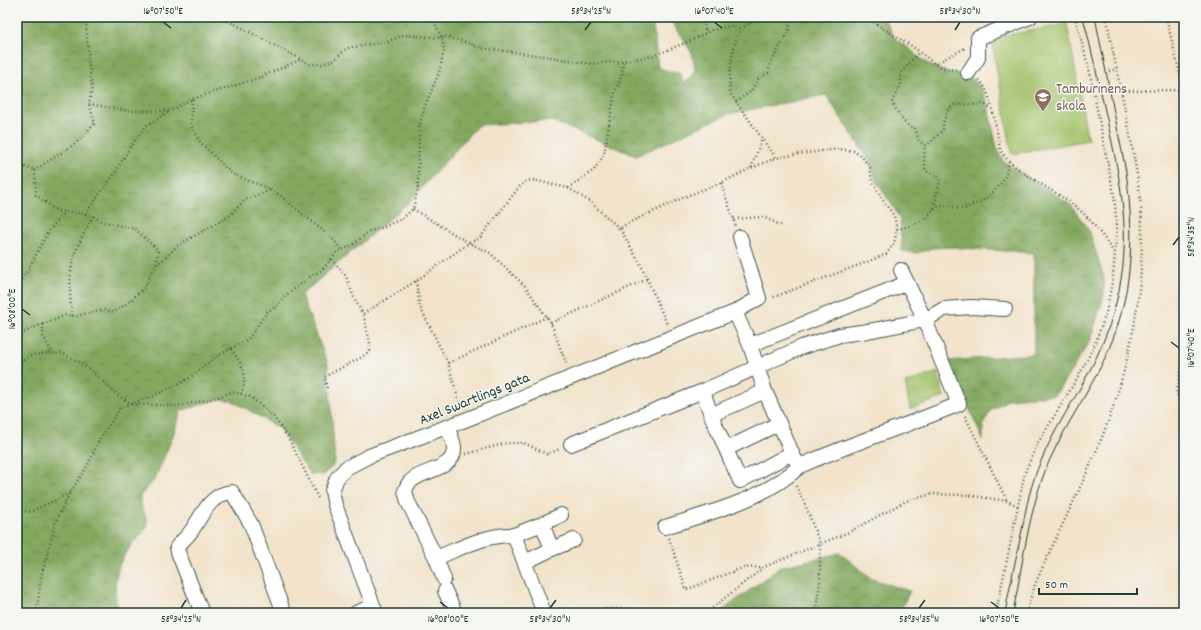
<svg xmlns="http://www.w3.org/2000/svg" width="1201" height="630" viewBox="0 0 1201 630" font-family="Dekko,sans-serif">
	<style>
		.forest { fill: url(#forest-crowns); stroke: #507249 }
		.park { fill: url(#park-crowns); stroke: #61804f }
		.pitch { fill: #a3c26a; stroke: #61804f }
		.lines { fill: none; stroke-linecap: round; stroke-linejoin: round }
		.minor-casing { stroke: #3f564a; stroke-width: 16 }
		.path { stroke: #3f564a; stroke-width: 2.5; stroke-dasharray: 1 3; stroke-linecap: butt }
		.minor { stroke: #fff; stroke-width: 14 }
		.tram { stroke: #1f3d34; stroke-width: 1 }
		.ticks { fill: none; stroke: #1f3d34; stroke-width: 1.5 }
		.labels { text-anchor: middle; stroke-width: 3; stroke-linejoin: round; paint-order: stroke }
		.education-label { font-size: 15px; fill: #785e54; stroke: #f6f6f2; text-anchor: start }
		.street-label { font-size: 15px; fill: #1f3d34; stroke: #f6f6f2 }
		.neatline { fill: none; stroke: #1f3d34; stroke-width: 1.5 }
		.ticks-label { font-size: 10px; text-anchor: middle; fill: #1f3d34 }
	</style>
	<defs>
		<pattern id="forest-crowns" width="20" height="18" patternUnits="userSpaceOnUse"><rect width="20" height="18" fill="#82a85e"/><path d="M2 6a3 3 0 1 1 6 0M12 15a3 3 0 1 1 6 0" fill="none" stroke="#6a8a4e"/></pattern>
		<pattern id="park-crowns" width="20" height="18" patternUnits="userSpaceOnUse"><rect width="20" height="18" fill="#a3c26a"/><path d="M2 6a3 3 0 1 1 6 0M12 15a3 3 0 1 1 6 0" fill="none" stroke="#849f58"/></pattern>
	</defs>
	<rect width="100%" height="100%" fill="#f6f6f2"/>
	<filter id="ink" filterUnits="userSpaceOnUse"><feTurbulence type="fractalNoise" baseFrequency=".025" numOctaves="2"/><feDisplacementMap in="SourceGraphic" scale="8" xChannelSelector="R" yChannelSelector="G"/><feConvolveMatrix kernelMatrix="1 2 1 2 8 2 1 2 1" color-interpolation-filters="sRGB"/></filter>
	<filter id="wash" filterUnits="userSpaceOnUse"><feTurbulence type="fractalNoise" baseFrequency=".012" numOctaves="4" result="noise"/><feDisplacementMap in="SourceGraphic" scale="16" xChannelSelector="R" yChannelSelector="G"/><feGaussianBlur stdDeviation="0.9" result="paint"/><feColorMatrix in="noise" values="0 0 0 0 0 0 0 0 0 0 0 0 0 0 0 0 0 1.4 0 .05"/><feComposite in="paint" operator="in"/></filter>
	<g filter="url(#wash)">
		<rect width="100%" height="100%" fill="#f2e3ca"/>
		<path class="forest" d="M17 17H652L658 67 668 71 679 72 684 84 690 79 695 69 692 53 680 35 669 17H884L895 39 911 50 925 62 939 70 970 76 980 86 987 101 997 148 1003 161 1071 205 1090 232 1104 278V296L1090 341 1066 379 1055 395 1009 399 990 411 983 426V440L948 361 1034 354V253L949 247 933 248 917 253 902 251 900 220 894 208 876 181 871 164 826 95 728 114 636 156 552 121 478 125 408 203 301 295 328 364 335 462 332 467 323 475 310 474 279 428 233 401 219 399 181 411 173 436 155 479 140 496 141 506 147 520V528L131 545 119 565 115 584 116 603 124 613H17Z
			M840 553 872 579 910 591 899 613H719L780 567Z"/>
		<path class="park" d="M938 372 944 397 910 409 905 383Z"/>
		<path class="pitch" d="M1067 24 1088 140 1012 154 991 38Z"/>
	</g>
	<g filter="url(#ink)">
		<g class="lines">
			<g class="minor-casing">
				<path id="minor" d="M968 73 978 58V38L1030 17
					M735 312 750 345 765 391 792 453 740 481 711 415 703 391 802 347 840 335 868 331 925 320 901 270
					M750 345 907 283
					M711 415 765 391
					M571 444 703 391
					M726 449 778 424
					M800 466C852 443 906 426 959 404L925 320 944 309 971 307 1005 309
					M542 524 561 515
					M665 527C712 512 763 500 800 466L795 459
					M514 535 542 524 552 549 574 540
					M436 558C461 548 486 534 514 535L544 613
					M525 562 552 549
					M444 579 436 558 408 502 405 491C406 489 407 485 409 483 420 469 455 471 454 448 454 441 449 433 447 427
					M445 591 453 608 452 613
					M202 613 178 552 177 547C182 541 188 536 192 530 203 514 210 494 232 492L251 524 284 613
					M356 613 373 606
					M376 613 335 505 332 491 337 478 346 468 369 456 465 420 735 312 759 298 740 237"/>
			</g>
			<path class="path" d="M221 17 310 64H322L334 60 347 48 387 42 404 35 442 38 443 36 463 41 481 48 552 57 589 64 623 61
				M703 17 706 33
				M767 17C759 20 747 23 742 29 732 39 728 79 730 93L776 158
				M867 17 882 28 913 47 935 64 947 69 956 70
				M1166 17 1184 90
				M935 64 965 48
				M1109 71 1117 69
				M979 80C990 88 995 123 998 137 999 141 999 147 1001 151 1011 170 1054 190 1072 204 1089 216 1103 236 1115 254
				M1121 91 1184 90
				M192 99 191 125 200 142 232 174 272 190 281 196 334 240 342 250
				M736 102 751 91 759 78 768 73C771 58 781 46 788 32 790 27 790 22 793 17
				M89 104 130 111H170L192 99 256 79 302 59
				M925 145 930 143 943 130V123L948 110 954 105 984 104 991 109
				M17 165 35 170
				M751 168 762 139
				M721 183 736 226
				M568 188 594 170 604 155 614 95 622 75 623 61 653 56 690 41 712 30 731 26 741 29
				M413 209 469 243 490 253 525 286 551 323 567 366
				M934 209C951 198 958 217 973 204 983 204 1001 186 1005 177 1007 172 1008 166 1009 161
				M85 214 113 176 130 147 146 126 170 111
				M734 219 763 217 783 226
				M620 229 641 265 667 324H665
				M897 229C909 227 927 221 933 209 935 206 935 201 936 197 937 190 940 185 940 178L926 171 924 162 925 145 919 141 915 129C903 125 897 112 892 101L901 85V78L902 72 919 52
				M332 259 346 276 355 300 363 314 416 281 469 243 480 238 519 187 526 181 533 180 568 188 589 201 620 229 626 224 659 209 689 195 721 183 751 168 776 158 799 154 839 149 854 151 862 157 870 168 872 182 881 197 894 216 897 229 894 244 886 254 867 262 771 298
				M156 264 164 259 177 246 229 216 245 200 271 190
				M416 281 420 307 448 363 461 408
				M17 286 28 270 48 232 64 212
				M72 316C70 299 69 282 72 265 74 249 86 231 93 216
				M551 323 647 279
				M43 324V336L52 353 54 354 62 353 79 362 95 374 116 394 132 404 178 406 212 399 232 392 251 397 273 416 288 437 319 500
				M17 342 22 334 33 328 66 315 77 316 103 310 114 312 125 305 145 287 156 264 158 250 135 229 101 221 93 216 85 214 57 211 36 195 35 170 76 143 95 123 89 104 92 88 89 64 86 23 88 17
				M231 349C242 364 249 376 241 394
				M1184 356 1176 394 1184 400
				M448 363 547 317
				M17 365 31 355 52 353
				M327 388 324 377 362 357 370 351V342L363 314
				M965 416 1007 501
				M466 454 507 443H524L547 454 560 449
				M796 486 806 507 820 544V584L815 613
				M17 510 30 512 70 493
				M669 538 686 590 742 568 763 567
				M35 613 37 609 41 577 56 521 70 493 89 463 99 440 121 407 154 396 190 378 214 358 248 339 268 311 276 307 285 296 313 275 322 270 336 253 354 244 369 231 382 228 403 218 413 209 418 189 419 127 425 106 440 70 444 49 442 38 434 22 435 17
				M569 613 604 609H632L637 613
				M706 613 764 567 849 532 906 501 932 494 967 495 1007 501 1018 506
				M996 613 1025 472 1038 443 1081 372 1095 344 1106 313 1113 277 1117 227 1114 195 1089 69 1075 17
				M1027 613C1032 586 1045 563 1056 538 1074 501 1091 465 1106 427 1132 358 1146 281 1141 207 1138 176 1132 145 1126 115 1119 82 1113 50 1106 17"/>
			<use href="#minor" class="minor"/>
			<path class="tram" d="M1005 613C1010 585 1016 558 1022 530 1026 507 1031 483 1041 461 1054 429 1074 401 1090 370 1105 342 1116 310 1121 279 1130 227 1119 174 1108 124 1100 88 1092 52 1083 17
				M1013 613C1022 567 1028 516 1045 471 1059 436 1080 406 1098 372 1132 308 1136 244 1126 172L1095 17"/>
		</g>
	</g>
	<path class="ticks" d="M163 22 171 28M714 22 722 28M585 30 591 22M955 30 960 22M1173 245 1179 237M22 309 30 315M1171 342 1179 348M440 602 448 608M991 602 999 608M181 608 186 600M550 608 556 600M919 608 925 600"/>
	<defs>
		<g id="school-pin" transform="scale(0.9)"><path d="M0 17L-7.5 6A9.5 9.5 0 1 1 7.5 6Z" fill="#8d6e63" stroke="#f6f6f2"/><path d="M0-5L7-2L0 1L-7-2ZM-4 1L0 2.5L4 1V4Q0 6-4 4Z" fill="#fff"/></g>
	</defs>
	<g fill-rule="evenodd">
		<use href="#school-pin" x="1043" y="97"/>
	</g>
	<g class="labels">
		<g class="education-label">
			<text x="1056" y="93">Tamburinens<tspan x="1056" dy="17">skola</tspan></text>
		</g>
		<g class="street-label">
			<text transform="translate(474 398) rotate(-22)" y="5">Axel Swartlings gata</text>
		</g>
	</g>
	<rect width="1201" height="630" fill="none" stroke="#f6f6f2" stroke-width="44"/>
	<path d="M1039 588v6h98v-6" fill="none" stroke="#1f3d34" stroke-width="2"/>
	<text x="1045" y="588" font-size="12" fill="#1f3d34" stroke="#f6f6f2" stroke-width="3" paint-order="stroke">50 m</text>
	<rect x="22" y="22" width="1157" height="586" class="neatline"/>
	<g class="ticks-label">
		<text x="163" y="14">16°07'50"E</text>
		<text x="591" y="14">58°34'25"N</text>
		<text x="714" y="14">16°07'40"E</text>
		<text x="960" y="14">58°34'30"N</text>
		<text transform="translate(1190 237) rotate(-90)" y="4">58°34'35"N</text>
		<text transform="translate(11 309) rotate(-90)" y="4">16°08'00"E</text>
		<text transform="translate(1190 348) rotate(-90)" y="4">16°07'40"E</text>
		<text x="181" y="622">58°34'25"N</text>
		<text x="448" y="622">16°08'00"E</text>
		<text x="550" y="622">58°34'30"N</text>
		<text x="919" y="622">58°34'35"N</text>
		<text x="999" y="622">16°07'50"E</text>
	</g>
</svg>
